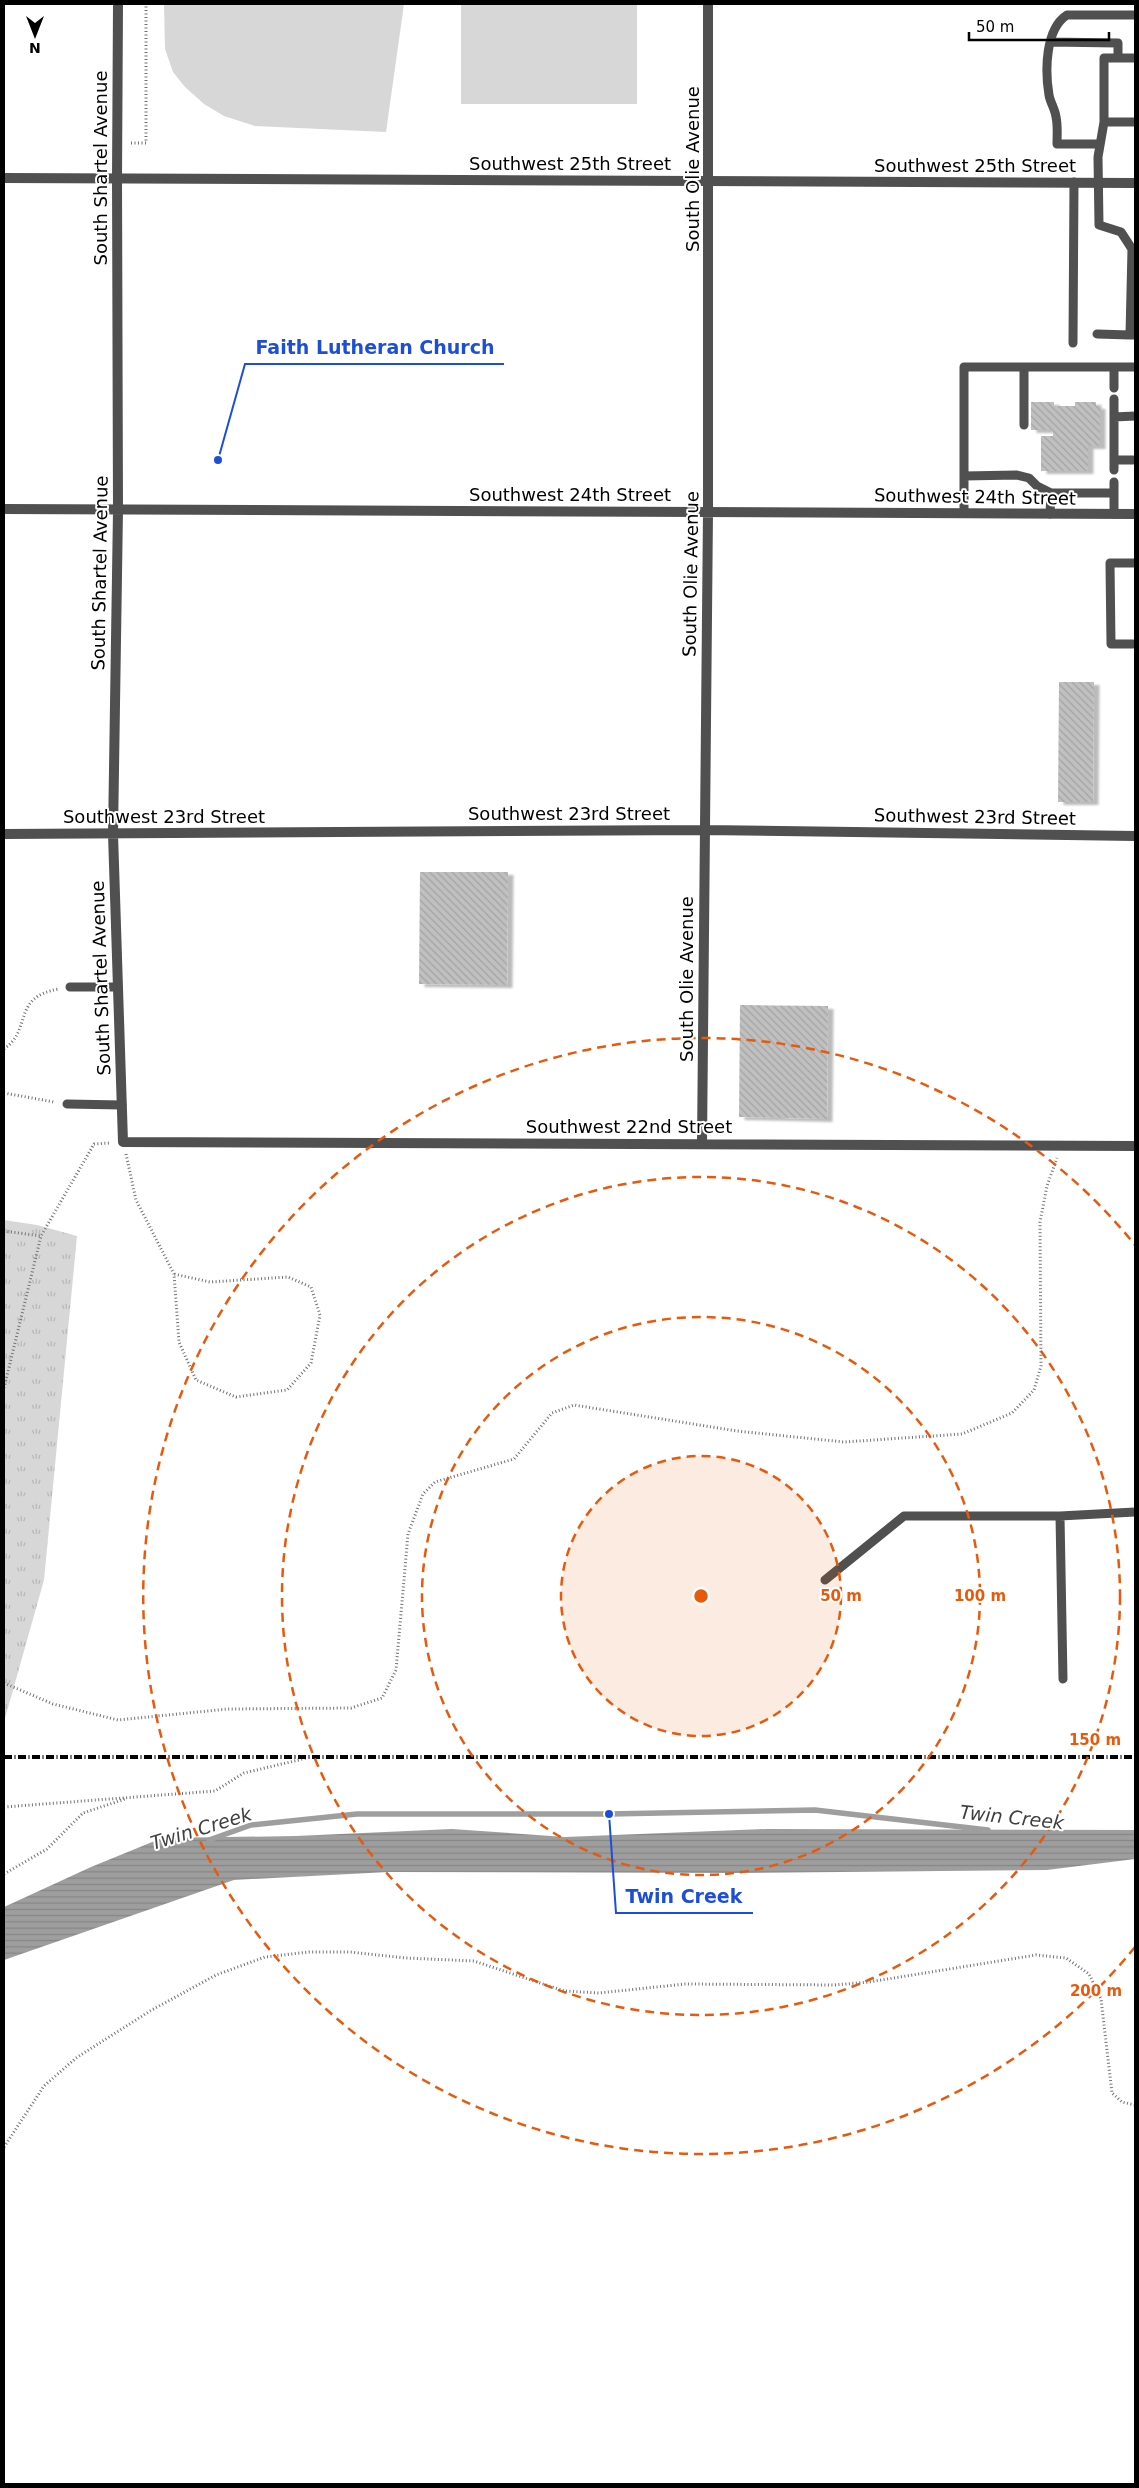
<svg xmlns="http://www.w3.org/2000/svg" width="1139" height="2488" viewBox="0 0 1139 2488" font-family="'DejaVu Sans',sans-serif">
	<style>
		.grass { fill: url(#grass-tufts) }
		.pitch { fill: #d7d7d7 }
		.water { fill: url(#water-rules) }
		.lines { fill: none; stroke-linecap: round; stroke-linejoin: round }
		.stream { stroke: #9e9e9e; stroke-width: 5.5 }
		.building { fill: url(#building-back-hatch); filter: url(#shadow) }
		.path { stroke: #727272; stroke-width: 3; stroke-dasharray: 1 2.5; stroke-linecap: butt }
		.service { stroke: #505050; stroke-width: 9 }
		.minor { stroke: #505050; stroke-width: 10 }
		.tertiary { stroke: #505050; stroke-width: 10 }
		.rail { stroke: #000; stroke-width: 4; stroke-dasharray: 8 2.5 1 2.5; stroke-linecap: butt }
		.ring { fill: none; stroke: #e8590c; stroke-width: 2.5; stroke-dasharray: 9 6 }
		.labels { text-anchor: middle; stroke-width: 4; stroke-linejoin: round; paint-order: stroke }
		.street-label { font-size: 18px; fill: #000; stroke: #fff }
		.water-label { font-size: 19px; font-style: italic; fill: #3f3f3f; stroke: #fff }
		.centre { fill: #e8590c; stroke: #fff; stroke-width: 2.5 }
		.ring-label { font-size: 15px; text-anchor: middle; font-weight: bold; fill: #e8590c; stroke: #fff; stroke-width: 4; stroke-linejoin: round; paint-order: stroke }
		.leader { fill: none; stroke: #1d4ed8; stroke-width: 2 }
		.callout-dot { fill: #1d4ed8; stroke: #fff; stroke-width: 2 }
		.callout-label { font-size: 19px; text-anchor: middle; font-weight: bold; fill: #1d4ed8; stroke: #fff; stroke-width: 4; stroke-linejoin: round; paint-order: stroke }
	</style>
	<defs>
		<pattern id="grass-tufts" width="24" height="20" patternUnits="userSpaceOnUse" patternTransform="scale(1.25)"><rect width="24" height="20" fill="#d7d7d7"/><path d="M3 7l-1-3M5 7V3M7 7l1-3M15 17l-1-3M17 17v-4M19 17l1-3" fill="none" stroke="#b7b7b7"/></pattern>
		<pattern id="water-rules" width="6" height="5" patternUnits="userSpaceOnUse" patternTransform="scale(1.25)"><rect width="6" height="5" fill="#9e9e9e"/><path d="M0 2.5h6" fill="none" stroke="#868686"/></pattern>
		<pattern id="building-back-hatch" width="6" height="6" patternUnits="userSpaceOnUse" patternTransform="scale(1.25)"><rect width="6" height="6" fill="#c0c0c0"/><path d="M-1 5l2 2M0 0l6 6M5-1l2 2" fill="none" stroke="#a3a3a3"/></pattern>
		<filter id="shadow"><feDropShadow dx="5.5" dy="3" stdDeviation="1" flood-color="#0004"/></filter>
	</defs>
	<rect width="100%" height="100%" fill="#fff"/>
	<path class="grass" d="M4 1220 37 1225 77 1236 44 1580 4 1722Z"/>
	<path class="pitch" d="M164 4H404L386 132 255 126 224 116 204 104 185 87 173 72 165 49Z
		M461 4H637V104H461Z"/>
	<path class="water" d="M452 1829 565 1837 767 1829 1135 1830V1859L1047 1870 741 1873 388 1872 234 1880 4 1960V1907L91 1867 162 1838 296 1836Z"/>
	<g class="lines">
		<path class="stream" d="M209 1840 251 1825 357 1814H609L815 1810 988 1830"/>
	</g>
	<path class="building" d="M1031 402H1054V406H1075V402H1096V406H1100V446H1088V471H1041V436H1053V430H1031Z
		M1059 682H1094L1093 802H1058Z
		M420 872H508L507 985 419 984Z
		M740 1005 828 1006 827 1119 739 1117Z"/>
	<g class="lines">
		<path class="path" d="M131 143H146V4
			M4 1049C33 1029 11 997 59 989
			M4 1093 54 1102
			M126 1154 136 1200 174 1274 179 1342 196 1380 236 1397 287 1390 311 1363 320 1315 311 1287 288 1277 210 1282 174 1274
			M4 1231 41 1236
			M4 1388 41 1236 94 1144 110 1143
			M4 1683 53 1704 118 1720 228 1709 351 1708 382 1698 396 1670 408 1534 423 1494 435 1482 514 1459 552 1413 574 1405 737 1431 844 1442 962 1434 1012 1413 1034 1390 1041 1366 1040 1222 1047 1186 1057 1158
			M4 1807 215 1791 244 1773 307 1758
			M4 1874 47 1849 83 1813 125 1799
			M4 2147 44 2086 76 2058 150 2011 216 1975 265 1957 309 1952H350L406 1958 474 1961 564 1991 599 1993 685 1984 834 1985 869 1982 1036 1955 1066 1958 1089 1974 1101 1999 1112 2093 1122 2102 1135 2105"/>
		<path class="service" d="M1050 42 1118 43V58
			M1135 58H1104V122H1135
			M1104 122 1098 157 1099 225 1121 232 1132 249 1130 335H1135
			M1099 144H1057C1057 135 1058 126 1056 117 1055 109 1050 102 1049 95 1045 71 1045 29 1067 15H1135
			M1097 334 1130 335
			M1073 343 1074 182
			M1024 367V425
			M1114 367V388
			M1114 417 1135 416
			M1114 460H1135
			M1114 470V399
			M964 476 1017 475 1029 478 1037 486 1051 493 1050 514
			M1114 482V514
			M1051 493H1114
			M964 513V367H1135
			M1135 563H1110L1111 644H1135
			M70 987H118
			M67 1104 122 1105
			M825 1580 904 1516H1060
			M1063 1679 1060 1516 1135 1512"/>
		<path class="minor" d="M117 178 118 510 113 834 123 1142 1135 1146
			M4 509 1135 514
			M4 834 704 830 1135 836
			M702 1144 708 511V4"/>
		<path class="tertiary" d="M4 178 1135 183
			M117 178 118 4"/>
		<path class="rail" d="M4 1757H1135"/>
	</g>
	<circle cx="701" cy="1596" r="140" fill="#e8590c" fill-opacity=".12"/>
	<g class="ring">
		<circle cx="701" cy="1596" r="140"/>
		<circle cx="701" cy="1596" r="279"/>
		<circle cx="701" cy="1596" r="419"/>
		<path d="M1135 1947A558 558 0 1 1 1135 1245"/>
	</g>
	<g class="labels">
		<g class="street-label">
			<text x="570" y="170">Southwest 25th Street</text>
			<text x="975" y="172">Southwest 25th Street</text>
			<text transform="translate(101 168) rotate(-90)" y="6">South Shartel Avenue</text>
			<text transform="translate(693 169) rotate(-90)" y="6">South Olie Avenue</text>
			<text x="570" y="501">Southwest 24th Street</text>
			<text transform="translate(975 497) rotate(1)" y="6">Southwest 24th Street</text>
			<text transform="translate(100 573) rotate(-89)" y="6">South Shartel Avenue</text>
			<text transform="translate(691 574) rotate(-89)" y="6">South Olie Avenue</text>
			<text x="569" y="820">Southwest 23rd Street</text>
			<text x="164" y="823">Southwest 23rd Street</text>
			<text transform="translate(975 817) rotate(1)" y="6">Southwest 23rd Street</text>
			<text transform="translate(101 978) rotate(-92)" y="6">South Shartel Avenue</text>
			<text transform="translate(687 979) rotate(-90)" y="6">South Olie Avenue</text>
			<text x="629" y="1133">Southwest 22nd Street</text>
		</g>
		<g class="water-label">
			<text transform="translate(1012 1817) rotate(6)" y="7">Twin Creek</text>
			<text transform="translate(201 1828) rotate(-17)" y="7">Twin Creek</text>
		</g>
	</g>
	<circle cx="701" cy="1596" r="8" class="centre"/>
	<g class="ring-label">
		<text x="841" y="1601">50 m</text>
		<text x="980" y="1601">100 m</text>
		<text x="1095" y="1745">150 m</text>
		<text x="1096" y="1996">200 m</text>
	</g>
	<path class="leader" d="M218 460L245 364H504M609 1814L616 1913H753"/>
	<g class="callout-dot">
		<circle cx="218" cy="460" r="5"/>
		<circle cx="609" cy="1814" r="5"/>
	</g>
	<g class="callout-label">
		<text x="375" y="354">Faith Lutheran Church</text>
		<text x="684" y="1903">Twin Creek</text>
	</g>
	<rect width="1139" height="2488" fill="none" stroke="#000000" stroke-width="10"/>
	<g transform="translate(35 35) rotate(180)" stroke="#ffffff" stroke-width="4" paint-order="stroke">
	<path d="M0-4L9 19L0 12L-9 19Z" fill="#000000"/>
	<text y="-8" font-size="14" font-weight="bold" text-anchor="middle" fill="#000000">N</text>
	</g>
	<path d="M969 32v8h140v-8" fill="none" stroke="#000000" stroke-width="2.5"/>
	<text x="976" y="32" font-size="15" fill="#000000" stroke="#ffffff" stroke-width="4" paint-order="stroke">50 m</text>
</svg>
